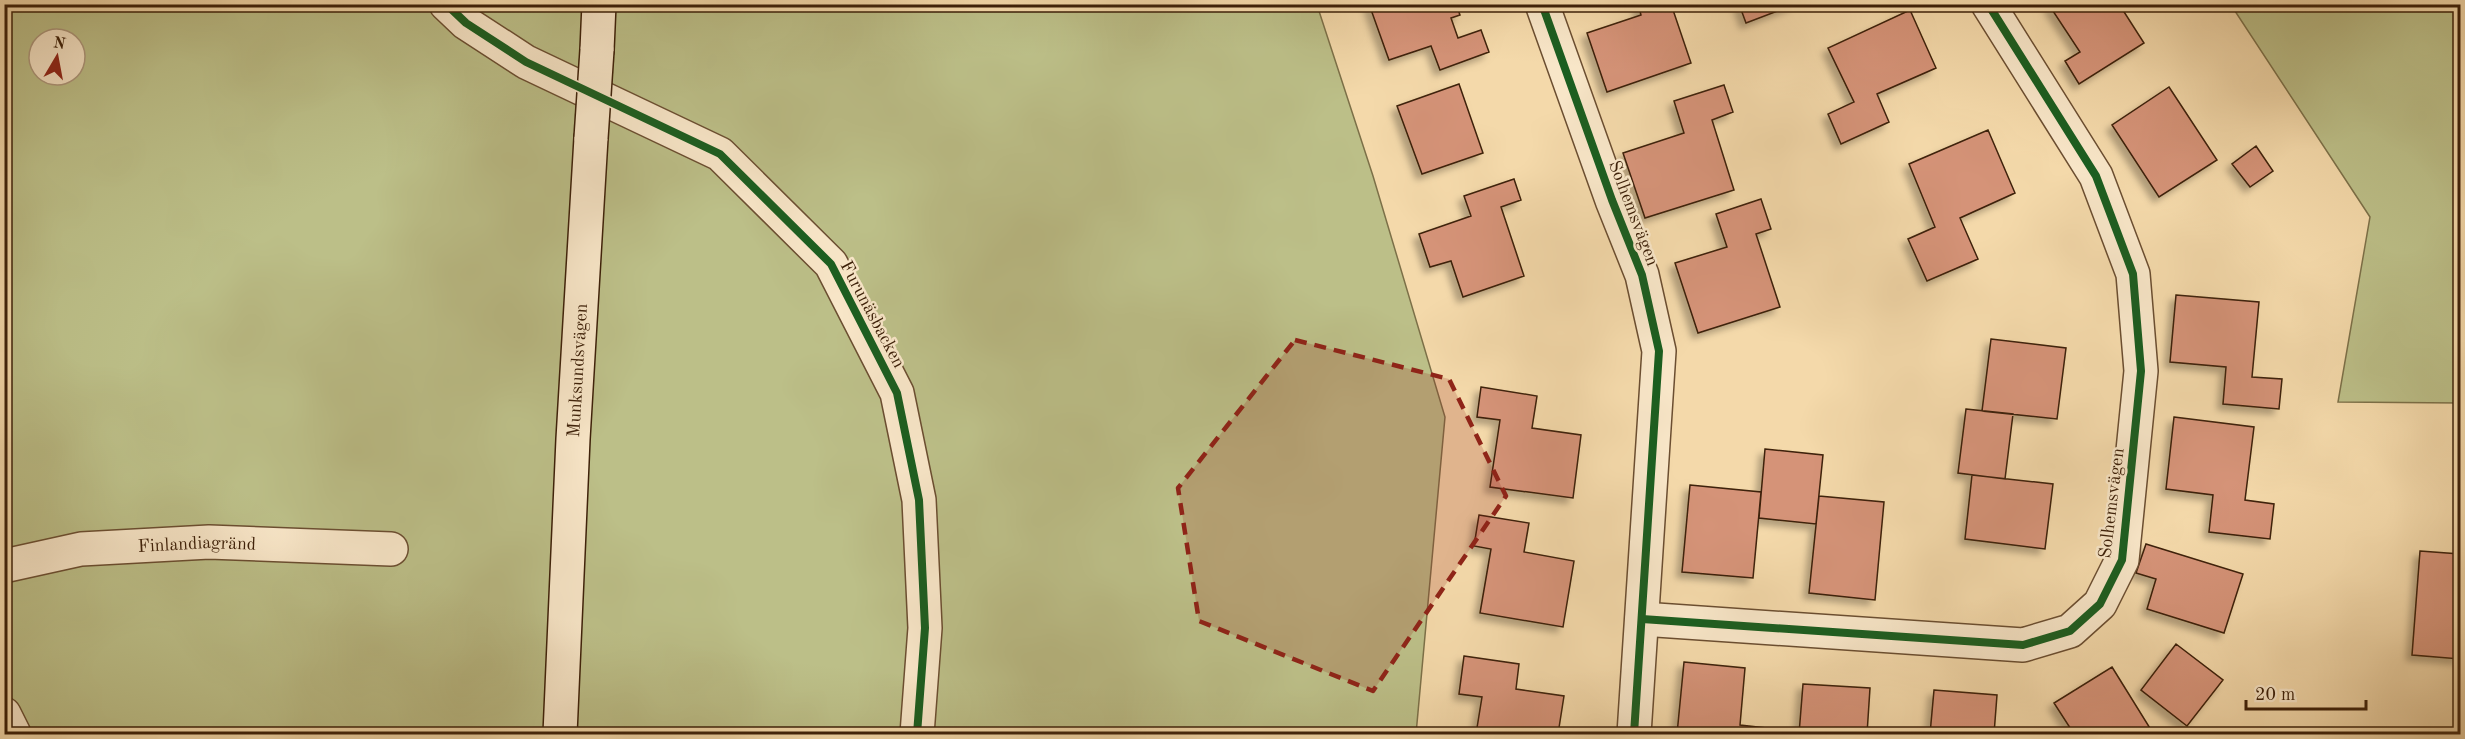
<svg xmlns="http://www.w3.org/2000/svg" width="2465" height="739" viewBox="0 0 2465 739" font-family="'Old Standard TT',serif">
	<style>
		.green { fill: #bcbf88; stroke: #7c7048; stroke-width: 1.5; fill-rule: evenodd }
		.building { fill: #d59378; stroke: #3d2009; stroke-width: 1.5; filter: url(#shadow) }
		.lines { fill: none; stroke-linecap: round; stroke-linejoin: round }
		.street-casing { stroke: #6b4e31; stroke-width: 36 }
		.secondary-casing { stroke: #3d2009; stroke-width: 36 }
		.street { stroke: #f8e6c8; stroke-width: 33 }
		.secondary { stroke: #f8e6c8; stroke-width: 33 }
		.secondary-bridge-casing { stroke: #3d2009; stroke-width: 36; stroke-linecap: butt }
		.secondary-bridge { stroke: #f8e6c8; stroke-width: 33 }
		.cycleway-casing { stroke: #f8e6c8; stroke-width: 11 }
		.cycleway { stroke: #1b5e20; stroke-width: 8 }
		.marked { fill: #8f2418; fill-opacity: 0.2; stroke: #8f2418; stroke-width: 4.5; stroke-dasharray: 12 8; stroke-linejoin: round }
		.labels { text-anchor: middle; stroke-width: 5; stroke-linejoin: round; paint-order: stroke }
		.street-label { font-size: 18px; fill: #3d2009; stroke: #f8e6c8 }
	</style>
	<defs>
		<filter id="shadow"><feDropShadow dx="-5.5" dy="5.5" stdDeviation="3" flood-color="#0004"/></filter>
	</defs>
	<rect width="100%" height="100%" fill="#f4d9aa"/>
	<filter id="stains"><feTurbulence type="fractalNoise" baseFrequency=".00333" numOctaves="4"/><feColorMatrix values="0 0 0 0 .2 0 0 0 0 .09 0 0 0 0 .02 0 0 0 .5 -.17"/></filter>
	<radialGradient id="worn" r=".72"><stop offset=".6" stop-color="#630" stop-opacity="0"/><stop offset="1" stop-color="#630" stop-opacity=".3"/></radialGradient>
	<path class="green" d="M4 5H1317L1373 176 1445 417 1416 734H5ZM39 39H75V75H39Z
		M2231 5H2460V403L2338 402 2370 217Z"/>
	<path class="building" d="M1369 4H1456L1460 15 1451 18 1458 38 1481 30 1489 52 1440 70 1431 46 1389 60Z
		M1638 4H1671L1691 63 1607 92 1587 33 1641 15Z
		M1739 4H1796L1746 23Z
		M2119 4 2144 43 2079 84 2065 61 2080 52 2049 5Z
		M1910 10 1936 68 1877 94 1889 122 1841 144 1828 114 1854 102 1828 48Z
		M1459 84 1483 153 1422 174 1397 106Z
		M1724 85 1733 112 1712 120 1734 190 1645 218 1623 153 1684 133 1674 101Z
		M2169 87 2217 160 2159 197 2112 125Z
		M1988 130 2015 193 1960 218 1978 259 1927 281 1908 239 1935 227 1909 164Z
		M2256 146 2273 171 2250 187 2232 164Z
		M1514 179 1521 200 1501 207 1524 276 1463 297 1451 261 1430 267 1419 234 1471 216 1464 196Z
		M1761 199 1771 229 1756 234 1780 307 1698 333 1675 263 1727 247 1716 214Z
		M2176 295 2259 302 2252 377 2282 379 2279 409 2223 404 2226 367 2170 362Z
		M1991 339 2066 348 2057 419 1982 411Z
		M1481 387 1537 396 1532 428 1581 435 1573 498 1490 487 1500 420 1477 417Z
		M1966 409 2013 414 2005 479 1958 473Z
		M2174 417 2254 427 2245 500 2274 504 2270 539 2209 532 2213 495 2166 489Z
		M1765 449 1823 455 1816 524 1759 518Z
		M1972 475 2053 484 2045 549 1965 539Z
		M1690 485 1761 492 1753 578 1682 572Z
		M1819 496 1884 502 1875 600 1809 593Z
		M1479 515 1529 523 1524 552 1574 561 1563 627 1480 613 1491 549 1474 546Z
		M2146 544 2243 574 2224 633 2147 609 2156 579 2136 573Z
		M2420 551 2460 554V659L2412 655Z
		M2176 644 2223 680 2187 726 2141 690Z
		M1464 656 1519 664 1516 689 1564 696 1558 734H1476L1482 697 1459 694Z
		M1684 662 1745 668 1740 725 1775 729V734H1677Z
		M2112 667 2153 733 2074 734 2054 703Z
		M1803 684 1870 688 1867 734H1799Z
		M1934 690 1997 695 1994 734H1930Z"/>
	<g class="lines">
		<g class="street-casing">
			<g id="street">
				<path d="M446 4 466 23 526 62 720 154 831 264 897 393 919 500 925 628 917 734"/>
				<path d="M1542 4 1612 200 1642 275 1659 351 1634 734"/>
				<path id="s1" d="M4 566 81 549 209 542 391 549"/>
				<path d="M1642 619 2023 645 2070 631 2100 604 2122 560 2141 371 2133 274 2096 176 1988 4"/>
				<path d="M4 714 14 734"/>
			</g>
		</g>
		<g class="secondary-casing">
			<g id="secondary">
				<path d="M597 50 599 4"/>
				<path id="s2" d="M560 734 573 439 591 138"/>
			</g>
		</g>
		<use href="#street" class="street"/>
		<use href="#secondary" class="secondary"/>
		<g class="secondary-bridge-casing">
			<path id="secondary-bridge" d="M591 138 597 50"/>
		</g>
		<use href="#secondary-bridge" class="secondary-bridge"/>
		<g class="cycleway-casing">
			<path id="cycleway" d="M446 4 466 23 526 62 720 154 831 264 897 393 919 500 925 628 917 734
				M1542 4 1612 200 1642 275 1659 351 1634 734
				M1642 619 2023 645 2070 631 2100 604 2122 560 2141 371 2133 274 2096 176 1988 4"/>
		</g>
		<use href="#cycleway" class="cycleway"/>
	</g>
	<path class="marked" d="M1295 340 1449 379 1506 496 1373 691 1199 621 1178 488Z"/>
	<g class="labels">
		<g class="street-label">
			<text transform="translate(1634 213) rotate(69)" y="6">Solhemsvägen</text>
			<text transform="translate(873 314) rotate(62)" y="6">Furunäsbacken</text>
			<text dy="6" stroke="none"><textPath href="#s2" startOffset="364">Munksundsvägen</textPath></text>
			<text transform="translate(2111 503) rotate(-83)" y="6">Solhemsvägen</text>
			<text dy="6" stroke="none"><textPath href="#s1" startOffset="195">Finlandiagränd</textPath></text>
		</g>
	</g>
	<rect width="2465" height="739" fill="none" stroke="#f4d9aa" stroke-width="24"/>
	<rect x="6" y="6" width="2453" height="727" fill="none" stroke="#3d2009" stroke-width="3"/>
	<rect x="12" y="12" width="2441" height="715" fill="none" stroke="#3d2009" stroke-width="1.5"/>
	<g transform="translate(57 57) rotate(10)"><circle r="28" fill="#f8e6c8" stroke="#ad977c" stroke-width="1.5"/>
	<path d="M0-4.5L10 22L0 15L-10 22Z" fill="#8f2418"/>
	<text y="-9" font-size="16" font-weight="bold" text-anchor="middle" fill="#3d2009">N</text>
	</g>
	<path d="M2246 700v9h120v-9" fill="none" stroke="#3d2009" stroke-width="3"/>
	<text x="2255" y="700" font-size="18" fill="#3d2009" stroke="#f8e6c8" stroke-width="4.5" paint-order="stroke">20 m</text>
	<rect width="100%" height="100%" filter="url(#stains)"/>
	<rect width="100%" height="100%" fill="url(#worn)"/>
</svg>
